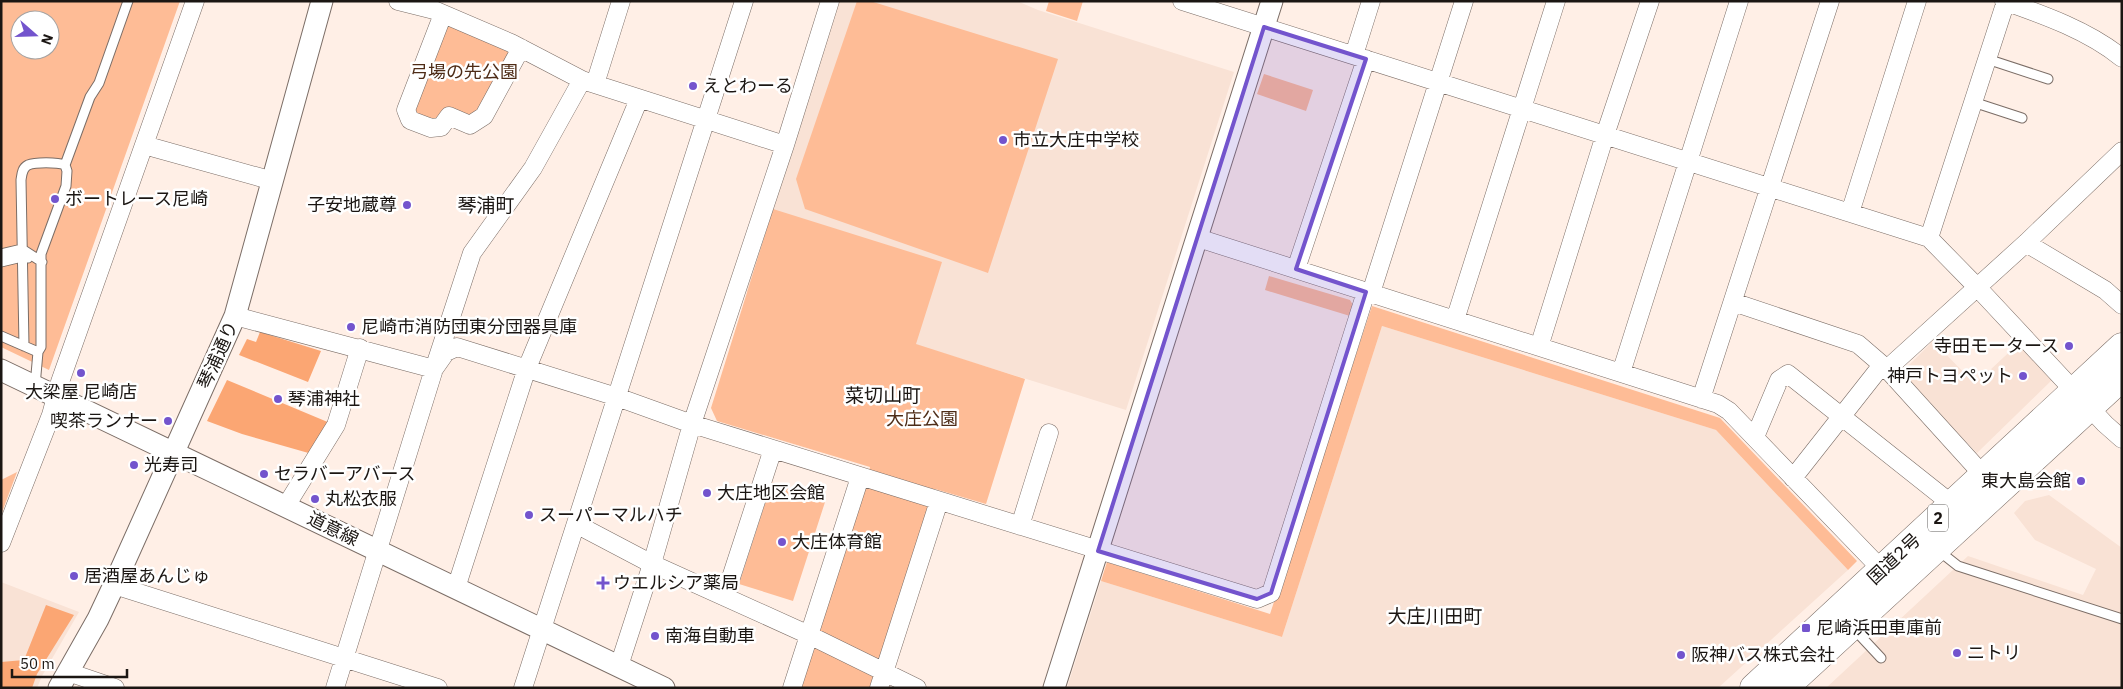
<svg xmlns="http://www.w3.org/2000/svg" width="2123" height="689" viewBox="0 0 2123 689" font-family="'IBM Plex Sans','Noto Sans JP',sans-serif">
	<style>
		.built { fill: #f9e2d5 }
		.green { fill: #febc96; fill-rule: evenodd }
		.forest { fill: #fba673 }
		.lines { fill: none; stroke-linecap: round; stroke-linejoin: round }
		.service-casing { stroke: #7b6d66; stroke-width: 11 }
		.minor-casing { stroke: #7b6d66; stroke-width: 19 }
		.tertiary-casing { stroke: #7b6d66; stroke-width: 23 }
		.trunk-casing { stroke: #7b6d66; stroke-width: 29 }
		.service { stroke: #fff; stroke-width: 9 }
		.minor { stroke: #fff; stroke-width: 18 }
		.tertiary { stroke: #fff; stroke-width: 21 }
		.trunk { stroke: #fff; stroke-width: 28 }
		.marked { fill: #7354cd; fill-opacity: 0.2; stroke: #7354cd; stroke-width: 4; stroke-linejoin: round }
		.poi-dot { fill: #7354cd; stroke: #fff; stroke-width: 2 }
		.labels { text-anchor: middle; stroke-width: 5; stroke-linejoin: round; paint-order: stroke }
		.shield { fill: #fff; stroke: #5f5c5a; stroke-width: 1 }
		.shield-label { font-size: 16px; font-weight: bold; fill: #1b1613 }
		.park-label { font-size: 18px; fill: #4e2c17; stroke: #fff }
		.poi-label { font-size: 18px; fill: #1b1613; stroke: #fff; text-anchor: start }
		.street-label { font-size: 18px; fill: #1b1613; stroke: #fff }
		.neighbourhood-label { font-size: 19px; fill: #1b1613; stroke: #fff }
	</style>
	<rect width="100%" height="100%" fill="#ffefe6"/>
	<path class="built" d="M838 1H1017L1038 10 1234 72 1126 410 746 292Z
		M1382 326 1716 430 1848 570 1718 688H1067L1101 581 1282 637Z
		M1933 341 1975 384 2019 343 2053 379 1977 453 1900 374Z
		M2049 495 2122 548V688H1826L1968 556 2083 595 2096 569 2035 540 2014 513 2025 501Z
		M1 582 79 612 42 676 37 688H1Z"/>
	<path class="green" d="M1 1H180L49 370 1 347ZM20 20H50V50H20Z
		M857 1H870L1058 59 988 273 805 209 796 179Z
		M1049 1H1083L1077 21 1046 11Z
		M449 26 512 50 482 114 441 122 416 118 413 110 441 30Z
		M1264 74 1313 90 1306 111 1257 94Z
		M773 209 942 262 916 344 1025 379 986 504 935 489 870 688H800L870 467 717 421 711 408Z
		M1269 276 1350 300 1353 305 1350 316 1265 290Z
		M1372 306 1720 418 1857 561 1848 570 1716 430 1382 326 1282 637 1101 581 1107 562 1270 614Z
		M17 472 1 515V480Z
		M772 482 826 499 793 601 739 584Z"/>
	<path class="forest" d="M260 332 321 351 308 382 239 355 247 339 256 342Z
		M227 380 330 423 312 454 242 434 207 421Z
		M46 605 74 615 37 674 32 688H1V662L24 660Z"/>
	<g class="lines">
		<g class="service-casing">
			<path id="service" d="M1987 59 2048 79
				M1973 102 2022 118
				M65 165 90 97 99 83 128 1
				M1 254 22 249 42 262
				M1 262 22 257 28 258
				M1 336 38 352
				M24 346 21 180C22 174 22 168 28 165 35 162 57 162 65 165L67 171 66 186 41 254V347L38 352 35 386
				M1939 551 1958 566 2122 619
				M1853 628 1881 658"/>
		</g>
		<g class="minor-casing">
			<path id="minor" d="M398 1 434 10 511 43 582 80 785 145
				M1182 1 1929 238 1977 287 2105 424 2122 439
				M2004 1C2044 15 2089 31 2122 58
				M443 14 406 110 410 120 431 128 441 127 449 116 470 125 484 116 521 48
				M1354 55 1371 1
				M595 84 621 1
				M144 145 273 181
				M1850 213 1917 1
				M1198 238 1718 404 1729 411 1888 576
				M1929 238 2006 1
				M2026 243 2105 290 2122 305
				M1296 269 1366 59
				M1371 293 1464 1
				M1733 302 1858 344 1887 369 1984 476
				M235 316 434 369 472 253 533 168 582 80
				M1455 320 1556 1
				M1539 347 1605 135 1650 1
				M1887 369 2026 243 2122 151
				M1621 373 1739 1
				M1701 399 1830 1
				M1755 437 1779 380 1788 374 1953 505
				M1793 478 1882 365
				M286 506 336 425 360 348
				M576 524 652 564 692 424 785 145 830 1
				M1020 526 1049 433
				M1 543 51 415 60 382 195 1
				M114 585 438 688
				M456 588 527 368 639 99
				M725 596 773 449
				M619 666 652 564 809 635 917 688
				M68 672 115 688
				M335 688 434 369 446 352 457 347 617 397 692 424 1257 599 1271 593 1366 292
				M523 688 744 1
				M792 688 860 477
				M879 688 939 501"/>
		</g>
		<g class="tertiary-casing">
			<path id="tertiary" d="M1 370 664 688
				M59 688 98 619 114 585 235 316 322 1
				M1054 688 1272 1"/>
		</g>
		<g class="trunk-casing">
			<path id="trunk" d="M1754 688 2122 347
				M1784 688 2122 377"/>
		</g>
		<use href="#service" class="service"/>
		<use href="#minor" class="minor"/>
		<use href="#tertiary" class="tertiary"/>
		<use href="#trunk" class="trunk"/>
	</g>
	<path class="marked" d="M1264 27 1366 59 1296 269 1366 292 1271 593 1257 599 1098 551Z"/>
	<g class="poi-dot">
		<circle cx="693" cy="86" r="5"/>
		<circle cx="1003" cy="140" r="5"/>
		<circle cx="55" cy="199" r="5"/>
		<circle cx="407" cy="205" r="5"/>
		<circle cx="351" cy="327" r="5"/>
		<circle cx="2069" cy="346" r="5"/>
		<circle cx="81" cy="373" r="5"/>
		<circle cx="2023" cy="376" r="5"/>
		<circle cx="278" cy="399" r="5"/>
		<circle cx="168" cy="421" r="5"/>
		<circle cx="134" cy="465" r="5"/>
		<circle cx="264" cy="474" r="5"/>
		<circle cx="2081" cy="481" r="5"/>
		<circle cx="707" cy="493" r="5"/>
		<circle cx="315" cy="499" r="5"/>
		<circle cx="529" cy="515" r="5"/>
		<circle cx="782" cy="542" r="5"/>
		<circle cx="74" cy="576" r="5"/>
		<path d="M600.5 575.5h5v5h5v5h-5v5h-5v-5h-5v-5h5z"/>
		<rect x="1801" y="623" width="10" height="10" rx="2.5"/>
		<circle cx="655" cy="636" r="5"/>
		<circle cx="1957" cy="653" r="5"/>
		<circle cx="1681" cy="655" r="5"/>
	</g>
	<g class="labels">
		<rect class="shield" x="1928" y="504.5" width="20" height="27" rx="4"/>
		<g class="shield-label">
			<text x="1938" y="524">2</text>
		</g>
		<g class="park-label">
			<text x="464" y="78">弓場の先公園</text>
			<text x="922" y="425">大庄公園</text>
		</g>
		<g class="poi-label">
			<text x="703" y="92">えとわーる</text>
			<text x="1013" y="146">市立大庄中学校</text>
			<text x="65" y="205">ボートレース尼崎</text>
			<text x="397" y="211" text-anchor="end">子安地蔵尊</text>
			<text x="361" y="333">尼崎市消防団東分団器具庫</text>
			<text x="2059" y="352" text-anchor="end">寺田モータース</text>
			<text x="2013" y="382" text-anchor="end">神戸トヨペット</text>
			<text x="81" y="398" text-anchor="middle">大梁屋 尼崎店</text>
			<text x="288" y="405">琴浦神社</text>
			<text x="158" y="427" text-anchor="end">喫茶ランナー</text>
			<text x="144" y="471">光寿司</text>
			<text x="274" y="480">セラバーアバース</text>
			<text x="2071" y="487" text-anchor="end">東大島会館</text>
			<text x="717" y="499">大庄地区会館</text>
			<text x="325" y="505">丸松衣服</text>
			<text x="539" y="521">スーパーマルハチ</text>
			<text x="792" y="548">大庄体育館</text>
			<text x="84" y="582">居酒屋あんじゅ</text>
			<text x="613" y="589">ウエルシア薬局</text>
			<text x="1816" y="634">尼崎浜田車庫前</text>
			<text x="665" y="642">南海自動車</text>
			<text x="1967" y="659">ニトリ</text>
			<text x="1691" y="661">阪神バス株式会社</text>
		</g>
		<g class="street-label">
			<text transform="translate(218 355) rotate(-66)" y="6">琴浦通り</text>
			<text transform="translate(333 529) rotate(26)" y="6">道意線</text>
			<text transform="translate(1894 559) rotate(-43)" y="6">国道2号</text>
		</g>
		<g class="neighbourhood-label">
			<text x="486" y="212">琴浦町</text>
			<text x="883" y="402">菜切山町</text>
			<text x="1435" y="623">大庄川田町</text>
		</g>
	</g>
	<rect width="2123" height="689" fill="none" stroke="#1b1613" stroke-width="5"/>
	<g transform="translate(35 35) rotate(110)"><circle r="24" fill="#ffffff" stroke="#a4a2a1"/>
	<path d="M0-4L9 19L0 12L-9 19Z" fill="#7354cd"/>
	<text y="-8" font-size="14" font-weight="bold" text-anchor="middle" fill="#1b1613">N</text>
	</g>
	<path d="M12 669v8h115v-8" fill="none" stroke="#1b1613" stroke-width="2.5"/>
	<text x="20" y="669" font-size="15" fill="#1b1613" stroke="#ffffff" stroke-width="4" paint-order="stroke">50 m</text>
</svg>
